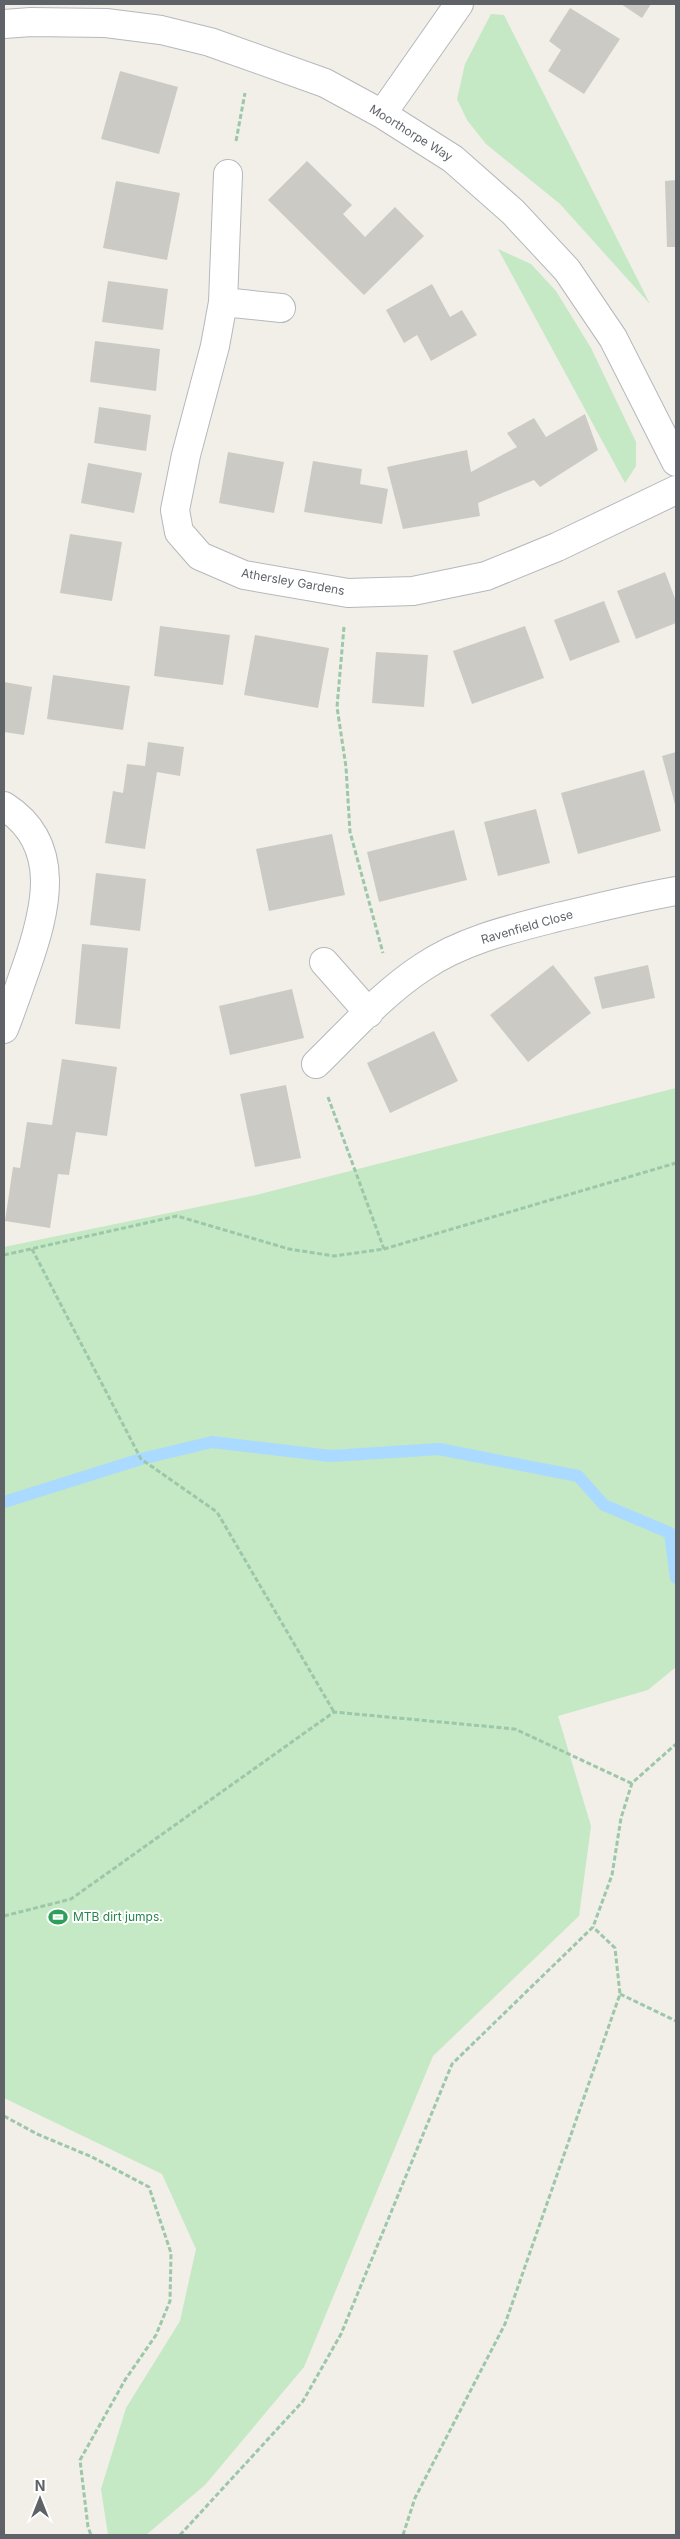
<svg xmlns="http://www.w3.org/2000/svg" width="680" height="2539" viewBox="0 0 680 2539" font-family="Inter,sans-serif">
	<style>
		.green { fill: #c5e8c5 }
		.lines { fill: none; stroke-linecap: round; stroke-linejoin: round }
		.stream { stroke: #aadaff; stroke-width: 12 }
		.building { fill: #cccac5 }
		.minor-casing { stroke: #b5b8bc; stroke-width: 30 }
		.path { stroke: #9cc7a9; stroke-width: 3; stroke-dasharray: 5 2.5; stroke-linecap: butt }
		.minor { stroke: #fff; stroke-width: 28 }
		.labels { text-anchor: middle; stroke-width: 4; stroke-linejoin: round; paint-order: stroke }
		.street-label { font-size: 12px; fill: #5f6368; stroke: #fff }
		.leisure-label { font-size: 12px; fill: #27864d; stroke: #fff; text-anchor: start }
	</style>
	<rect width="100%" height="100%" fill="#f1efe8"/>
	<path class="green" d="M491 14 504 15 650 304 560 204 486 144 467 120 457 99 465 64Z
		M498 249 531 264 556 291 591 348 636 442V466L625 483Z
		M676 1088V1667L648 1690 558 1716 591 1826 579 1916 433 2056 304 2367 205 2485 146 2535H108L101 2489 126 2408 180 2321 196 2249 162 2174 4 2098V1247L256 1195Z"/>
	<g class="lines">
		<path class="stream" d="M4 1502 141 1459 212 1442 331 1456 439 1449 578 1476 604 1505 670 1533 676 1578"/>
	</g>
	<path class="building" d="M621 4H651L642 18Z
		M570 8 620 39 584 94 548 71 561 50 549 41Z
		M120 71 178 87 159 154 101 139Z
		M307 161 352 205 343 214 365 237 395 207 424 236 364 295 268 200Z
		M676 180V247H667L665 181Z
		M116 181 180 193 167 260 103 248Z
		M108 281 168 289 163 330 102 322Z
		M432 284 450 317 462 310 477 335 431 361 417 335 404 343 386 310Z
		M95 341 160 349 156 391 90 382Z
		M99 407 151 415 146 451 94 443Z
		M585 414 598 450 540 487 534 480 478 503 480 516 403 529 387 467 467 450 471 472 517 447 507 433 534 418 546 437Z
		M228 452 284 462 274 513 219 503Z
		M313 461 362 469 360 484 388 489 382 524 304 512Z
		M88 463 142 473 134 513 81 503Z
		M70 534 122 542 112 601 60 593Z
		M665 572 676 601V623L636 639 617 591Z
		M604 601 620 642 570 661 554 620Z
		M160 626 230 635 223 685 154 676Z
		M525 626 544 678 472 704 453 651Z
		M255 635 329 648 318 708 244 695Z
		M376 652 428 655 424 707 372 703Z
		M53 675 130 686 123 730 47 719Z
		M4 682 32 687 24 735 4 732Z
		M148 742 184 747 180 776 157 772 145 849 105 843 113 791 123 793 127 764 145 766Z
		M676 752V808L662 756Z
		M644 770 661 831 578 854 561 793Z
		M536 809 550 863 498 876 484 822Z
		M454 830 467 880 379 902 367 852Z
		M332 834 345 895 269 911 256 849Z
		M96 873 146 879 140 931 90 925Z
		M82 944 128 948 120 1029 75 1024Z
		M553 965 591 1013 528 1062 490 1015Z
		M648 965 655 998 602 1009 594 977Z
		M292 989 304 1038 230 1055 219 1006Z
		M434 1031 458 1081 390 1113 367 1063Z
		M62 1059 117 1067 107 1136 76 1132 69 1175 58 1174 50 1228 5 1221 13 1167 20 1168 27 1122 52 1125Z
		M286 1085 301 1158 255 1167 240 1094Z"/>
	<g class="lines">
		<g class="minor-casing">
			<path id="minor" d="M4 24 31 22 106 23 161 30 210 42 325 83 382 114 453 159 513 212 567 270 613 338 676 462
				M382 114 459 4
				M228 174 223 302 215 346 186 455 175 510 179 532 200 556 244 575 348 593 413 591 486 576 557 547 676 490
				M223 302 281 308
				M4 806C64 844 46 911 26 968 19 988 12 1009 4 1029
				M324 962 369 1013
				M316 1064C350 1031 383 993 423 967 463 940 511 929 558 917 597 908 636 898 676 891"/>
		</g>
		<path class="path" d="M236 141 245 93
			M344 627 337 707 346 767 350 832 383 953
			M328 1097 384 1249
			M32 1249 141 1459 217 1512 334 1712
			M4 1255 177 1216 289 1249 334 1256 384 1249 676 1163
			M4 1916 71 1899 334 1712 515 1729 633 1784
			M620 1994 676 2021
			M4 2116 37 2134 92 2157 149 2187 171 2253 170 2301 156 2335 125 2380 80 2460 88 2527 91 2535
			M180 2535 303 2401 341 2334 452 2064 593 1927 612 1875 621 1818 632 1783 676 1744
			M403 2535 415 2498 505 2324 620 1994 615 1948 593 1927"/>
		<use href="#minor" class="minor"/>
	</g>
	<defs>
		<g id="stadium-bare" transform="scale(1.5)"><path d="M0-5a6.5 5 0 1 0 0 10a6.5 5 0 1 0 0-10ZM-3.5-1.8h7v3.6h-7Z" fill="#2e9e5b" stroke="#fff" stroke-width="2.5" paint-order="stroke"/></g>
	</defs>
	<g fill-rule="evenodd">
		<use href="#stadium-bare" x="58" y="1917"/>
	</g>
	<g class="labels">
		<g class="street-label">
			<text transform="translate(411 133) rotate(32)" y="4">Moorthorpe Way</text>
			<text transform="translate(293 582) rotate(10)" y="4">Athersley Gardens</text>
			<text transform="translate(527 927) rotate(-16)" y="4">Ravenfield Close</text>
		</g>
		<g class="leisure-label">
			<text x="73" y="1921">MTB dirt jumps.</text>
		</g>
	</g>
	<rect width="680" height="2539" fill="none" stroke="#5f6368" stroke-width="10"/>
	<g transform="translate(40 2499)" stroke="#ffffff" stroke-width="4" paint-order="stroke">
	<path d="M0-4L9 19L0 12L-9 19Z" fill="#5f6368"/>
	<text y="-8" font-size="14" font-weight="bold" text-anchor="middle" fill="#5f6368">N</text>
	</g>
</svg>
